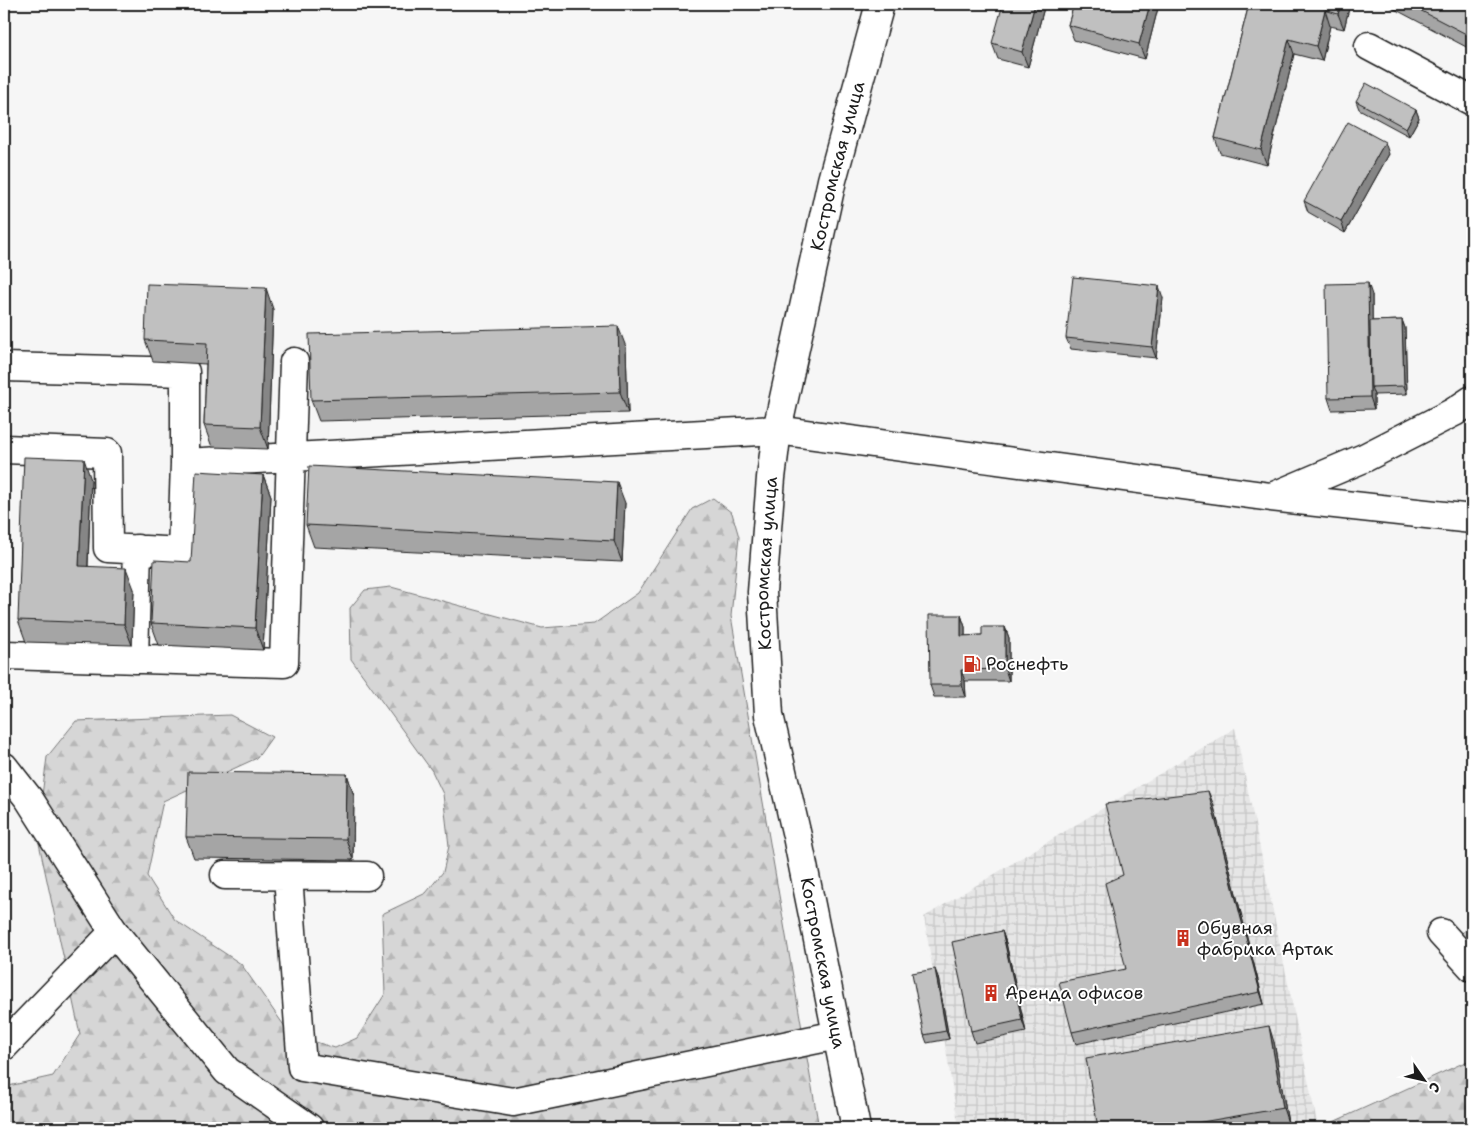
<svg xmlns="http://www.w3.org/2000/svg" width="1476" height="1132" viewBox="0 0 1476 1132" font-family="'Shantell Sans',sans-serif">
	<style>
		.industrial { fill: url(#industrial-grid) }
		.forest { fill: url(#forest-firs); stroke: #797979 }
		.park { fill: url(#park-dots); stroke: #797979 }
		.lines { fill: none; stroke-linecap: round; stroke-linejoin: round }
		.minor-casing { stroke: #1c1c1c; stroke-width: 31 }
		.major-casing { stroke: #1c1c1c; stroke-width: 31 }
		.minor { stroke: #fff; stroke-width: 28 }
		.major { stroke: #fff; stroke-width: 28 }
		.wall { fill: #a5a5a5; stroke: #1c1c1c }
		.shaded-wall { fill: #868686; stroke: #1c1c1c }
		.building { fill: #c0c0c0; stroke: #1c1c1c }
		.labels { text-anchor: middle; stroke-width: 4; stroke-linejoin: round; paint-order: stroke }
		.street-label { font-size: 18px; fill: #1c1c1c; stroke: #fff }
		.poi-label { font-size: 18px; fill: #1c1c1c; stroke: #fff; text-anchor: start }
	</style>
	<defs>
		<pattern id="industrial-grid" width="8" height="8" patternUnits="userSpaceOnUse" patternTransform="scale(1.25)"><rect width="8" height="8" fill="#e6e6e6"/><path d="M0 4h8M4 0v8" fill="none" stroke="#c5c5c5"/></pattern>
		<pattern id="forest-firs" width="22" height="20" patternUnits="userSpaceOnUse" patternTransform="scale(1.25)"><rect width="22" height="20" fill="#d6d6d6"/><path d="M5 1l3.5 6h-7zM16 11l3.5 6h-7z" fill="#b7b7b7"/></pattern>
		<pattern id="park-dots" width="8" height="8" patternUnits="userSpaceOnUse" patternTransform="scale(1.25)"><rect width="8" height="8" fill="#d6d6d6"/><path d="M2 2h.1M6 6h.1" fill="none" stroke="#b7b7b7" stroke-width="1.8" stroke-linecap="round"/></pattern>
	</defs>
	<rect width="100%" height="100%" fill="#f6f6f6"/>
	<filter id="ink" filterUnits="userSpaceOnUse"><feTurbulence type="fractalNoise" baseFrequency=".02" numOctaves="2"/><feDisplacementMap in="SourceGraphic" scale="10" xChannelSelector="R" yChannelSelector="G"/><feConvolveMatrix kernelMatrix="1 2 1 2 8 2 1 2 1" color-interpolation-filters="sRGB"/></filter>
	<g filter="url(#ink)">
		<path class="industrial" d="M1235 728 1317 1123 1305 1128H959L924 917Z"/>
		<path class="forest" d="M713 498 732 513 739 537 731 616 819 1128H4V1087L53 1076 80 1034 37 834 47 757 76 721 230 715 272 737 257 758 163 801 147 876 175 920 241 964 290 1034 335 1048 357 1038 385 994 382 914 426 893 443 872 449 846 443 794 432 771 351 659 350 608 365 590 391 587 542 628 594 624 638 593 692 509Z
			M1472 1059V1128H1319H1320Z"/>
		<path class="park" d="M1472 926V970L1446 942Z"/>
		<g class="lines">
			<g class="minor-casing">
				<path id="minor" d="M1369 46 1472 101
					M4 367 185 372V463L182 552 108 548 107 453 4 449
					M185 463 777 430 1271 497 1472 519
					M1272 497 1364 458 1454 412 1472 400
					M4 655 284 663 294 362
					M134 659 137 549
					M225 875 367 876
					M288 876 302 1067 513 1102 837 1035
					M1441 933 1472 967
					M4 1046 114 932"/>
			</g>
			<g class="major-casing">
				<g id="major">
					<path d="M4 767 29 799 114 932 227 1071 309 1128"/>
					<path id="s1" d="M856 1128 797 836 769 715 762 592 771 478 777 430 832 180 880 4"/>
				</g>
			</g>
			<use href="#minor" class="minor"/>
			<use href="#major" class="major"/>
		</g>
		<path class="wall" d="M1045 4 1028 67 998 59 992 43Z
			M1074 4H1159L1145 59 1074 40 1068 25Z
			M1249 4H1350L1344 29 1330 26 1322 61 1294 54 1267 165 1220 153 1215 138Z
			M1385 4H1472V50Z
			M1356 101 1416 110 1419 118 1409 136 1359 109Z
			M1389 154 1345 233 1308 212 1304 201Z
			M1372 295V321L1402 320 1405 328 1407 394 1374 395V409L1332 410 1328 398Z
			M1163 298 1156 358 1071 349 1066 338Z
			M273 309 268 449 212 447 204 425 206 364 153 361 145 340Z
			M626 347 628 413 319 421 311 400Z
			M263 475 271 496 263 650 159 645 151 623 191 562Z
			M91 480 88 566 134 589 132 645 26 642 18 620Z
			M625 503 622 562 314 547 306 525Z
			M961 615 965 627V636L982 635 1005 627 1009 638V681H965L966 697H934L930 685Z
			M347 774 354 796 353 860 194 858 186 837Z
			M1213 803 1264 1004 1076 1044 1072 1032 1126 969 1123 875Z
			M1002 931 1006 943 1026 1032 975 1043 971 1031Z
			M938 977 949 1039 927 1043 924 1035Z
			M1274 1042 1288 1123 1260 1128H1098Z"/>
		<path class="shaded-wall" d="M1035 4H1045L1028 67 1022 52Z
			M1150 4H1159L1145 59 1139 44Z
			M1341 4H1350L1344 29 1338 14Z
			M1325 10 1330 26 1322 61 1316 46Z
			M1289 39 1294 54 1267 165 1261 150Z
			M1416 110 1419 118 1409 136 1406 128Z
			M1385 142 1389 154 1345 233 1341 221Z
			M1368 283 1372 295 1373 387H1371L1374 395V409L1370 397Z
			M1159 286 1163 298 1156 358 1152 347Z
			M266 288 273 309 268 449 260 427Z
			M1402 320 1405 328 1407 394 1404 386Z
			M618 326 626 347 628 413 620 392Z
			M84 459 91 480 87 587 79 566Z
			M263 475 271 496 263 650 255 628Z
			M617 482 625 503 622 562 614 541Z
			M126 568 134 589 132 645 124 624Z
			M961 615 965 627V647L961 636Z
			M1005 627 1009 638V681L1005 669Z
			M961 670 965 681 966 697 962 685Z
			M347 774 354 796 353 860 346 839Z
			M1208 791 1213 803 1264 1004 1260 992Z
			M1002 931 1006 943 1026 1032 1022 1020Z
			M935 969 938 977 949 1039 946 1031Z
			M1269 1026 1274 1042 1288 1123 1283 1108Z"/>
		<path class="building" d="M1003 4H1035L1022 52 992 43Z
			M1074 4H1150L1139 44 1068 25Z
			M1249 4H1341L1338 14 1325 10 1316 46 1289 39 1261 150 1215 138Z
			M1408 4H1472V37Z
			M1366 83 1416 110 1406 128 1356 101Z
			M1348 122 1385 142 1341 221 1304 201Z
			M1073 277 1159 286 1152 347 1066 338Z
			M1368 283 1370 397 1328 398 1326 284Z
			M147 284 266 288 260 427 204 425 207 343 145 340Z
			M1402 320 1404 386 1371 387 1370 321Z
			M618 326 620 392 311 400 309 334Z
			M24 457 84 459 79 566 126 568 124 624 18 620Z
			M309 466 617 482 614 541 306 525Z
			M196 471 263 475 255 628 151 623 154 560 191 562Z
			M929 615H961V636L982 635V627H1005V669L961 670 962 685H930Z
			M188 772 347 774 346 839 186 837Z
			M1208 791 1260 992 1072 1032 1059 982 1126 969 1105 883 1123 875 1105 804Z
			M1002 931 1022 1020 971 1031 952 942Z
			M935 969 946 1031 924 1035 912 973Z
			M1269 1026 1283 1108 1167 1128H1098L1086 1058Z"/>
	</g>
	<defs>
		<g id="fuel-bare" transform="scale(1.35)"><path d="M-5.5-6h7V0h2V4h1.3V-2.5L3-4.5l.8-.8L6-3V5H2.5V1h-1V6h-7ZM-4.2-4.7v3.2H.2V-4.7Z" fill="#c8321e" stroke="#fff" stroke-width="2.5" paint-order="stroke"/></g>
		<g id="building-bare" transform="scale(1.35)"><path d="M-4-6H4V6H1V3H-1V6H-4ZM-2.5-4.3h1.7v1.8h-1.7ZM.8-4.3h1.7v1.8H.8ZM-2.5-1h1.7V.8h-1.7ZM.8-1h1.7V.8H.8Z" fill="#c8321e" stroke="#fff" stroke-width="2.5" paint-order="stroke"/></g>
	</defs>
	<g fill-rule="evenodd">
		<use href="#fuel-bare" x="972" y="664"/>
		<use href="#building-bare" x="1183" y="938"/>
		<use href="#building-bare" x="991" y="993"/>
	</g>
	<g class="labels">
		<g class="street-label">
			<text dy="6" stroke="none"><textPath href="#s1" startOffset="979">Костромская улица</textPath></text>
			<text dy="6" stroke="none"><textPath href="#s1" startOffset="574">Костромская улица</textPath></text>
			<text transform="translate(823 963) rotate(79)" y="6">Костромская улица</text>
		</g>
		<g class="poi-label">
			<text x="986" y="670">Роснефть</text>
			<text x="1197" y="934">Обувная<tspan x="1197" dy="21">фабрика Артак</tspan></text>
			<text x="1005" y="999">Аренда офисов</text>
		</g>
	</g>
	<rect width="1476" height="1132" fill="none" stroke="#fff" stroke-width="20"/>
	<rect x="10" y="10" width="1456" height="1112" fill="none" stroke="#1c1c1c" stroke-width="2" filter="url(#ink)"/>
	<g transform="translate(1424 1080) rotate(124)" stroke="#ffffff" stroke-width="4" paint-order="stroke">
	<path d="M0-4L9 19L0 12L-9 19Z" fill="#1c1c1c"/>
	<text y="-8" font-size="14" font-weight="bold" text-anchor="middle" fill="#1c1c1c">С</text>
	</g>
</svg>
